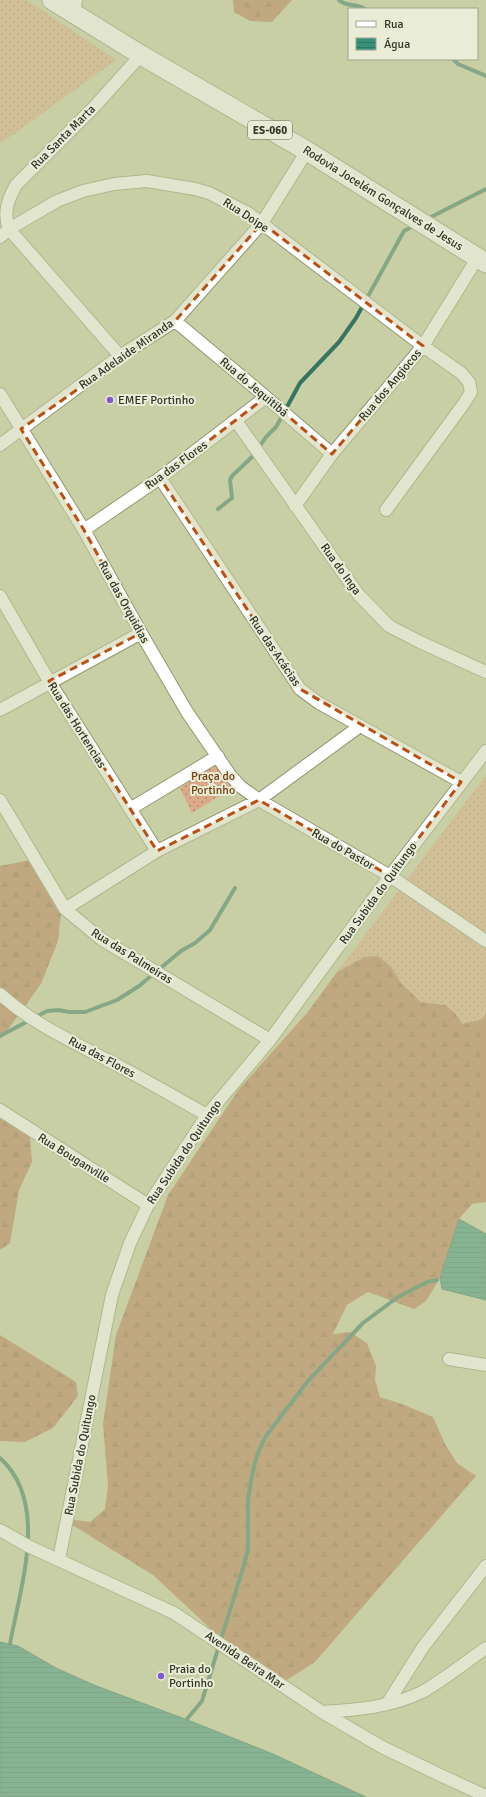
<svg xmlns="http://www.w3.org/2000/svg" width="486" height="1797" viewBox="0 0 486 1797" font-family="Signika,sans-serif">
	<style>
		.grass { fill: url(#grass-dots) }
		.forest { fill: url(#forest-firs) }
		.water { fill: url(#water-rules); stroke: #367561 }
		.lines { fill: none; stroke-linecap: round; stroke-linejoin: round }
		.stream { stroke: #367561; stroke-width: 4 }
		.street-casing { stroke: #929870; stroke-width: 14 }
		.primary-casing { stroke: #929870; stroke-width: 21 }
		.street { stroke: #fff; stroke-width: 12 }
		.primary { stroke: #fff; stroke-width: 19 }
		.marked { fill: none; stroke: #bb5012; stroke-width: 3; stroke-dasharray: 8 5; stroke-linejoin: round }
		.poi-dot { fill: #8059d2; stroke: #e9edd8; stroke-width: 1.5 }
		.labels { text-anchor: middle; stroke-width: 4; stroke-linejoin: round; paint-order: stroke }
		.shield { fill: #e9edd8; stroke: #6a6d5b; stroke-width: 1 }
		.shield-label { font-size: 11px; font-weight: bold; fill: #333625 }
		.street-label { font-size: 12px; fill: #333625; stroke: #e9edd8 }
		.poi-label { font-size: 12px; fill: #333625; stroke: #e9edd8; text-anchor: start }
		.park-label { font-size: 12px; fill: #753d0e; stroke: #e9edd8 }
	</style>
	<defs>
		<pattern id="grass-dots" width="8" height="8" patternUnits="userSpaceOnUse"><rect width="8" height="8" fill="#dcaa88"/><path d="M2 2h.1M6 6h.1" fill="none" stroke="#b38b6f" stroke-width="1.8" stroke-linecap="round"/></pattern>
		<pattern id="forest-firs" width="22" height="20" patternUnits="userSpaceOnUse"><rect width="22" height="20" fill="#b57b54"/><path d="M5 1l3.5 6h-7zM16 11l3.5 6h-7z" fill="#946645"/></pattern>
		<pattern id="water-rules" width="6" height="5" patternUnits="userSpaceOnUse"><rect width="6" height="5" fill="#37907b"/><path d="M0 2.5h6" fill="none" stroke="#2f7665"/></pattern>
	</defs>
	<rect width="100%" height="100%" fill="#c8cfa5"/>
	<path class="grass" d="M0 0H27L116 60 0 144Z
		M220 761 235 786 192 813 180 788Z
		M486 775V1013L483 1019 462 1024 455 1013 445 1005 421 1002 401 983 391 967 364 957 337 972Z"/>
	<path class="forest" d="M233 0H292L272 22 250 21 234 12Z
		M34 857 43 865 61 914 58 941 41 984 4 1035 0 1039V866L26 861Z
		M378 956 391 967 401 983 421 1002 445 1005 455 1013 462 1024 483 1019 486 1013V1202L472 1204 459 1219 440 1278 426 1301 414 1309 368 1292 347 1305 333 1334 350 1332 367 1343 376 1366 375 1380 380 1397 402 1404 433 1417 445 1444 457 1463 476 1476 315 1662 274 1688 153 1575 61 1518 90 1522 105 1509 108 1486 103 1424 116 1335 168 1195 239 1089 307 1013 337 972 364 957Z
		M0 1118 29 1124 32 1162 19 1190 10 1243 0 1250Z
		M0 1335 76 1382 78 1396 53 1428 25 1442 0 1441Z"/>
	<path class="water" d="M459 1219 486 1234V1300L442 1289 440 1278Z
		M0 1642 18 1646 56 1668 94 1685 193 1722 273 1754 366 1797H0Z"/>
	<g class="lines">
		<path class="stream" d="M339 0C346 7 357 3 365 9
			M453 59 458 64 486 76
			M427 219 486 189
			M218 509 232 498 230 480 232 476 254 455 266 437 276 427 300 383 339 342 356 318 404 231 415 225
			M0 1036 47 1011 58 1010 69 1012H85L117 1000 139 986 181 951 195 943 210 930 235 888
			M0 1458C50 1503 20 1587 10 1644
			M187 1719 202 1701 242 1571 248 1550V1499L252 1475 257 1455 266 1436 308 1381 363 1323 398 1297 427 1282 437 1280"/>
		<g class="street-casing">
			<path id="street" d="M74 13 76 0
				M0 237 9 229 57 201 83 191 114 184 147 181 195 189 209 193 248 213 423 346 461 373 469 382 471 392 465 402 386 510
				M175 321 266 397 332 454
				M120 356 9 229C3 213 8 199 16 185L95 106 141 55
				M0 394 84 530 141 633 187 712 230 775 241 787 259 800 390 876 486 941
				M236 421 358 594 389 626 420 642 486 672
				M0 445 120 356 175 321 262 223 307 151
				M160 478 300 689 319 703 461 782
				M295 506 332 454 423 346 478 257
				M84 530 160 478 266 397
				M0 596 49 681 157 851
				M0 710 141 633
				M0 800 65 909 101 939 270 1040
				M130 809 218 756
				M65 909 157 851 259 800 360 726
				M0 994C35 1026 78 1044 119 1066 149 1082 178 1099 207 1115
				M0 1110 148 1205
				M449 1359 486 1365
				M0 1530 28 1546 174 1613 322 1712 382 1747 440 1775 486 1796
				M59 1559 112 1295 130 1243 148 1205 207 1115 270 1040 390 876 486 751
				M387 1704 423 1647 486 1566
				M322 1712C356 1710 392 1707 422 1692 442 1681 466 1662 486 1648"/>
		</g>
		<g class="primary-casing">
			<path id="primary" d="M52 0 141 55 307 151 486 263"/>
		</g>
		<use href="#street" class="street"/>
		<use href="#primary" class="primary"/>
	</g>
	<path d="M0 0H486V1797H0ZM262 223 423 346 332 454 266 397 160 478 300 689 461 782 390 876 259 800 157 851 49 681 141 633 84 530 21 429 175 321Z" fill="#c8cfa5" fill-opacity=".55" fill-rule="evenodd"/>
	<path class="marked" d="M262 223 423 346 332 454 266 397 160 478 300 689 461 782 390 876 259 800 157 851 49 681 141 633 84 530 21 429 175 321Z"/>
	<g class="poi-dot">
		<circle cx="110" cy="400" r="4"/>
		<circle cx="161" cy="1676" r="4"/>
	</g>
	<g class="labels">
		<rect class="shield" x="248" y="121" width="44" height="18" rx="3"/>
		<g class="shield-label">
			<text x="270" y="134">ES-060</text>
		</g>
		<g class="street-label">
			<text transform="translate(63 137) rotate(-45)" y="4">Rua Santa Marta</text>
			<text transform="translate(383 198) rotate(32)" y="4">Rodovia Jocelém Gonçalves de Jesus</text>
			<text transform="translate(246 215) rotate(33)" y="4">Rua Doipe</text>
			<text transform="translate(126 354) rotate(-35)" y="4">Rua Adelaide Miranda</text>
			<text transform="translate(390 385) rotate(-50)" y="4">Rua dos Angiocos</text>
			<text transform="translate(254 387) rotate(40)" y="4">Rua do Jequitibá</text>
			<text transform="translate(176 465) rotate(-36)" y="4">Rua das Flores</text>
			<text transform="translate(341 569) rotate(54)" y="4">Rua do Inga</text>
			<text transform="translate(124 602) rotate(61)" y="4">Rua das Orquidias</text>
			<text transform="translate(275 651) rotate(56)" y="4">Rua das Acácias</text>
			<text transform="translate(77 725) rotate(58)" y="4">Rua das Hortencias</text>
			<text transform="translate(343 849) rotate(30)" y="4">Rua do Pastor</text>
			<text transform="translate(378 893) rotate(-54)" y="4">Rua Subida do Quitungo</text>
			<text transform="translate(132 956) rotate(32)" y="4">Rua das Palmeiras</text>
			<text transform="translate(102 1057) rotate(28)" y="4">Rua das Flores</text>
			<text transform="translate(184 1152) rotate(-56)" y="4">Rua Subida do Quitungo</text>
			<text transform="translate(74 1158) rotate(32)" y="4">Rua Bouganville</text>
			<text transform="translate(80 1455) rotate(-79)" y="4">Rua Subida do Quitungo</text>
			<text transform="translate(245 1660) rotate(34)" y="4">Avenida Beira Mar</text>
		</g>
		<g class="poi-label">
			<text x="118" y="404">EMEF Portinho</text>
			<text x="169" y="1673">Praia do<tspan x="169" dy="14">Portinho</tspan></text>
		</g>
		<g class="park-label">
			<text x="213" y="780">Praça do<tspan x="213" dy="14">Portinho</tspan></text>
		</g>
	</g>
	<rect x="348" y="8" width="130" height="52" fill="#e9edd8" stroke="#a0a490"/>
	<rect x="356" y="21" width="20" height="6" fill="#ffffff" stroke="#a0a490"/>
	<text x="384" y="28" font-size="12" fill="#333625">Rua</text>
	<rect x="356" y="38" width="20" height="12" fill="url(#water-rules)" stroke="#a0a490"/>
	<text x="384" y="48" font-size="12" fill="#333625">Água</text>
</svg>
